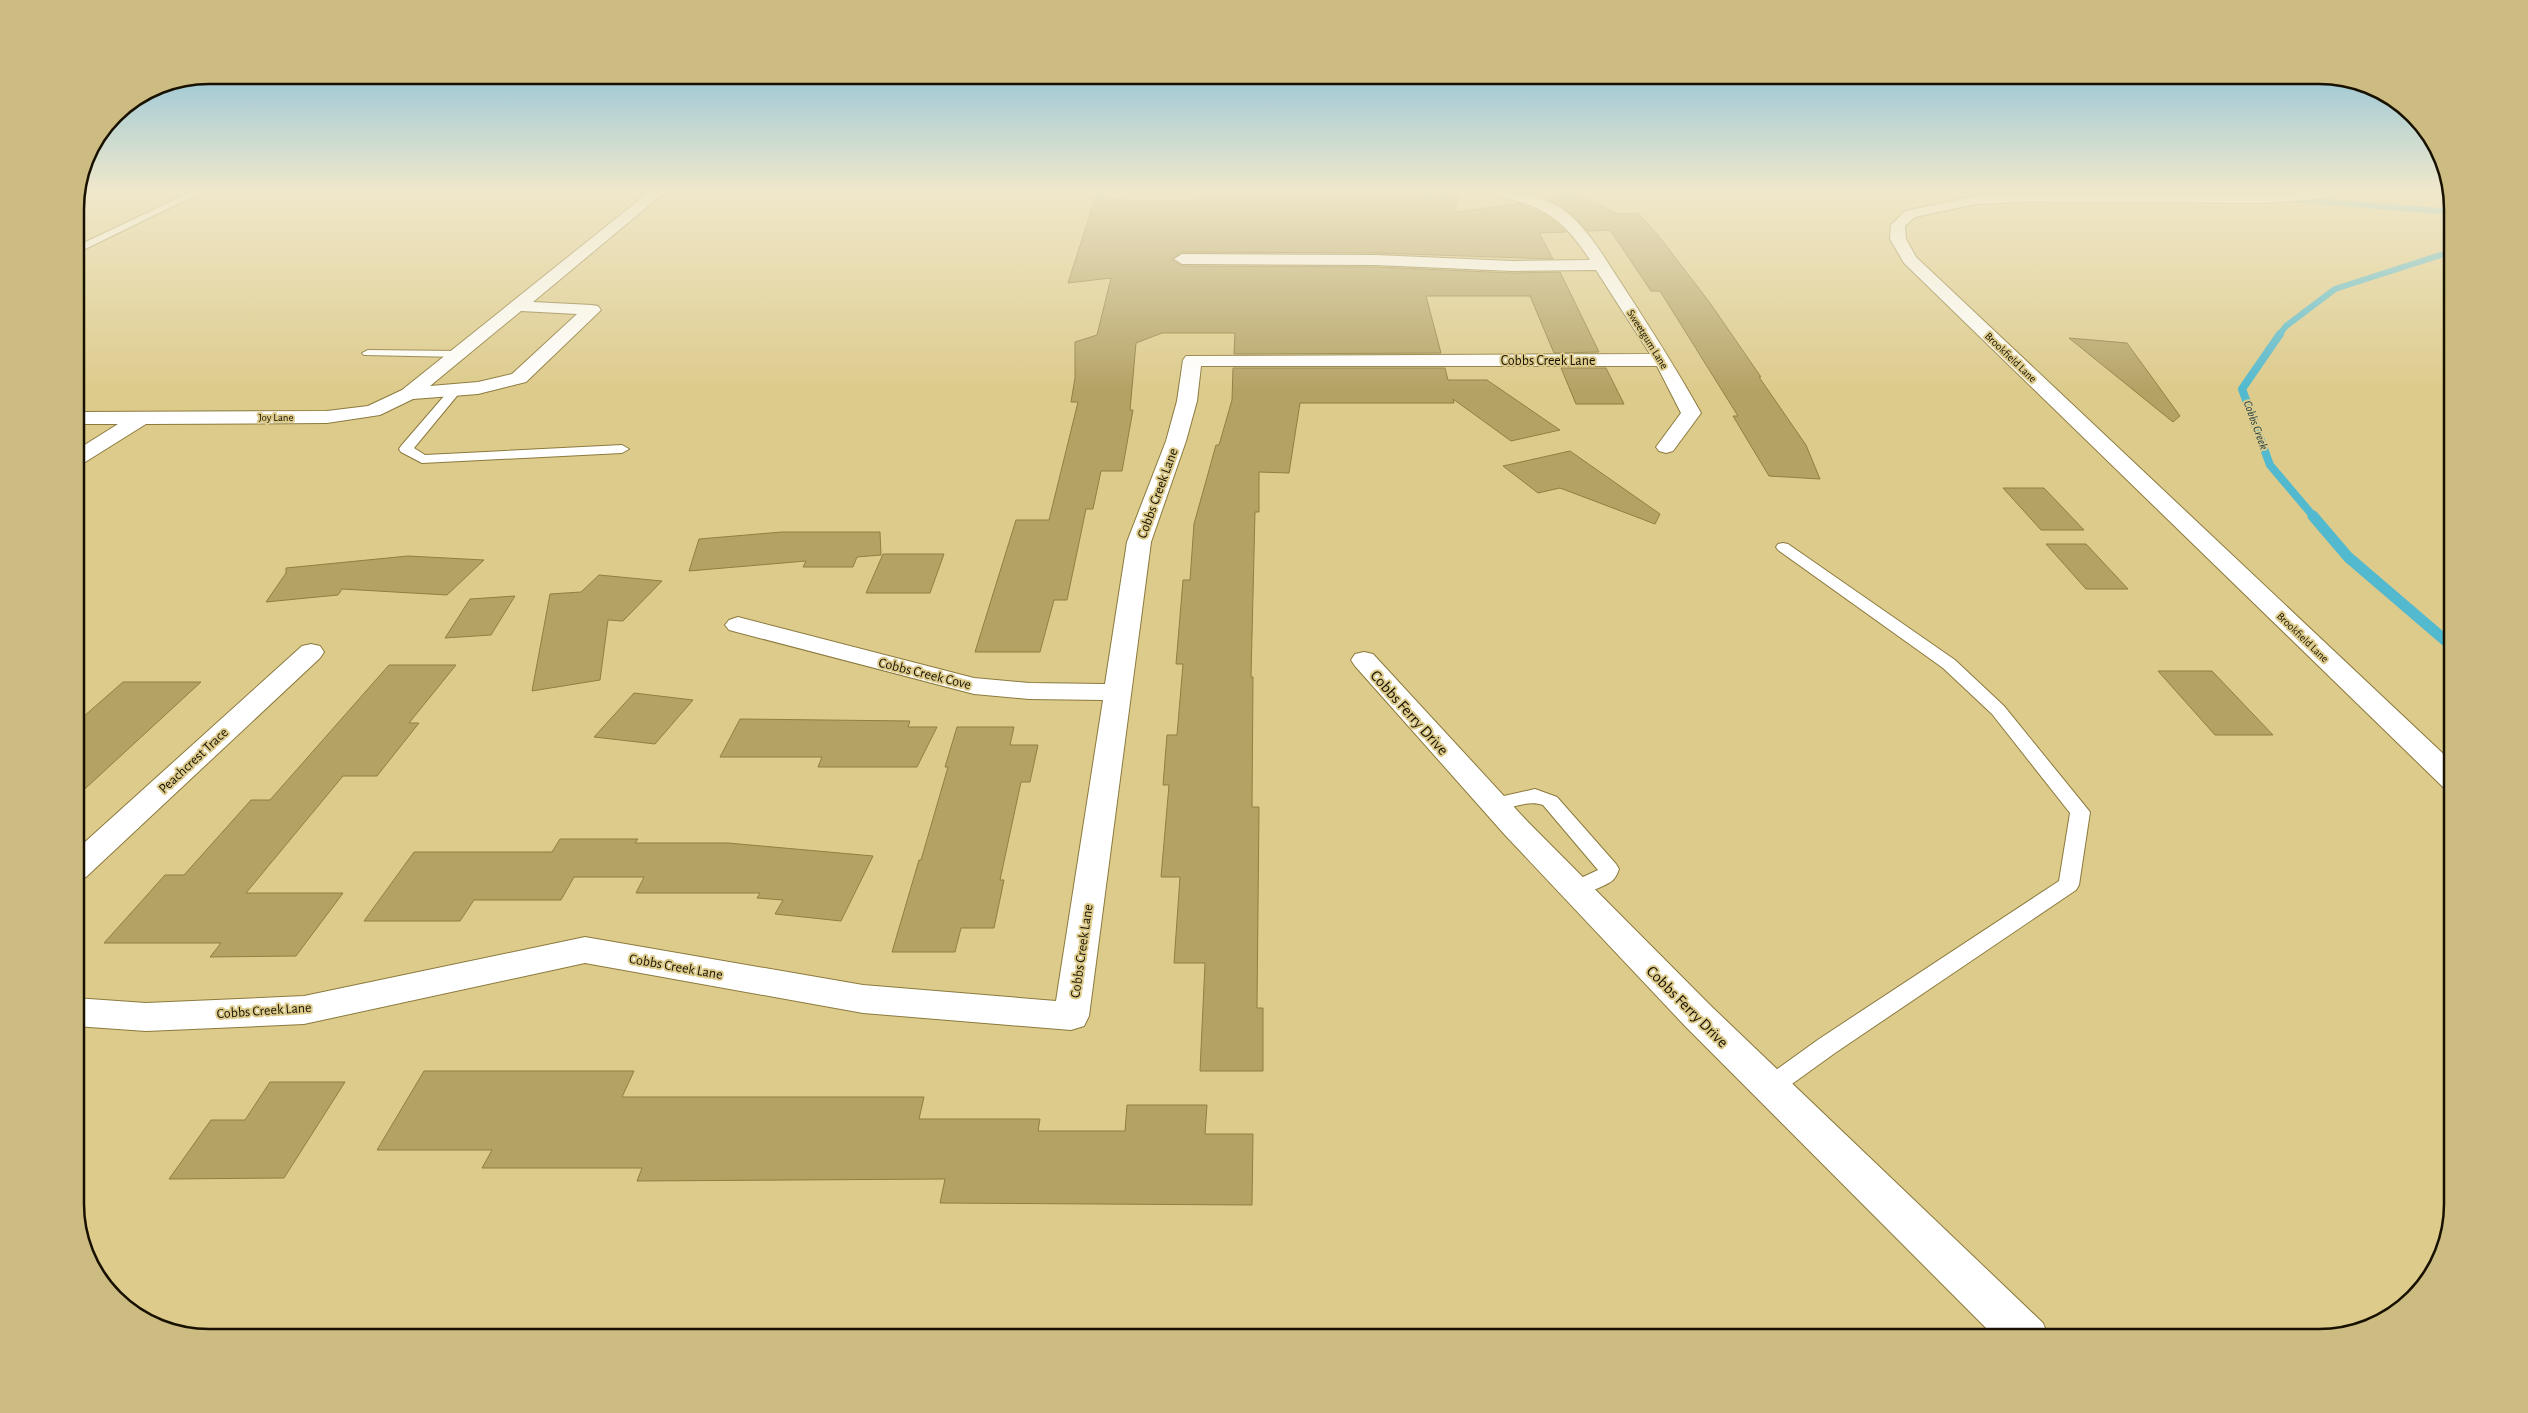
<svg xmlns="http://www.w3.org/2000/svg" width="2528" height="1413" viewBox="0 0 2528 1413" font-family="'Alegreya Sans',sans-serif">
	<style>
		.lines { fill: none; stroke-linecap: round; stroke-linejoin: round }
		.stream-far2 { stroke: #52b9ce; stroke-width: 6 }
		.stream-far1 { stroke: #52b9ce; stroke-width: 8 }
		.stream { stroke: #52b9ce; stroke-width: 11 }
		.building { fill: #b4a265; stroke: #907f42 }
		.service-casing { stroke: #8b7a3d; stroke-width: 2 }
		.minor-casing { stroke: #8b7a3d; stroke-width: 2 }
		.service { fill: #fff; fill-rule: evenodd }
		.minor { fill: #fff; fill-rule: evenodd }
		.labels { text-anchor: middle; stroke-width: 4; stroke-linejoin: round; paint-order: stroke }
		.far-street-label { font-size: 11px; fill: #181100; stroke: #ddcb8c }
		.far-water-label { font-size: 12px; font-style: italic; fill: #16363d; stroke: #ddcb8c }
		.street-label { font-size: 14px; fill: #181100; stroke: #ddcb8c }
		.near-street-label { font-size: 16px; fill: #181100; stroke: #ddcb8c }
		.rim { fill: none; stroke: #181100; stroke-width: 2.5 }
	</style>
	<rect width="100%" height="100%" fill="#ddcb8c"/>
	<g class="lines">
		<path class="stream-far2" d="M2222 192 2265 196
			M2291 199 2453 212
			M2279 335 2286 326 2335 289 2453 251"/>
		<path class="stream-far1" d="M2280 334 2242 389 2270 465 2314 517"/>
		<path class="stream" d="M2313 516 2348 557 2453 647"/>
	</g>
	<path class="building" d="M1576 194 1618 214 1638 213 1658 235 1710 303 1761 377H1759L1806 445 1820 479 1769 476 1733 416H1738L1660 291H1651L1610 230 1588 231 1567 211 1546 198Z
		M1420 195 1459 197 1453 213 1517 203 1549 217 1566 232 1539 233 1553 259 1376 253 1182 252 1172 260 1182 266 1376 267 1513 273 1560 272 1599 352 1554 353 1530 296H1426L1441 353 1234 354 1235 333H1162L1136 343 1130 410H1133L1122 471H1101L1093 509H1086L1067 600H1054L1040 652H975L1016 520H1049L1078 402H1071L1075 378V342L1097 335 1111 278 1068 283 1096 196 1132 201H1198L1199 197H1418Z
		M2069 338 2127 343 2180 416 2173 422Z
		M1233 368H1445L1448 380H1487L1560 430 1511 441 1453 399 1454 403H1300L1289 473 1259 472V512H1255L1251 677H1253L1252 807H1259L1257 1008H1263V1071H1200L1205 963H1174L1180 877H1161L1169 785H1163L1167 735H1177L1183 664H1176L1183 580H1190L1194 524 1216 445H1219L1232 400Z
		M1561 368H1606L1624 404H1576Z
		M1570 451 1660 514 1655 524 1560 488 1538 493 1503 466Z
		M2003 488H2044L2084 530H2041Z
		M782 532H880L881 555 857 557 853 567H803L806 561 689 571 699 539Z
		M2046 544H2086L2128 589H2086Z
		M883 554H944L930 593H866Z
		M408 556 484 560 447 595 342 589 338 595 266 602 286 573V568Z
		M599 575 662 581 623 621 608 620 600 680 532 691 550 594 581 592Z
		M515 596 491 635 445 638 470 599Z
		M389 665H456L409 723H419L377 776H343L246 893H343L296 956 210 957 221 943H104L165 875H184L251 800H270Z
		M2158 671H2212L2273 735H2215Z
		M123 682H201L75 798V724Z
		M634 693 693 700 655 744 594 737Z
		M740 719 910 721 908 727H937L917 767H818L822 757H720Z
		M957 727H1014L1010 745H1038L1030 782H1021L1000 880H1004L994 928H961L955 952H892L919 860H921L948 767H945Z
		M560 839H638L635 843H728L873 856 841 921 775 914 783 900 757 898 760 893H636L644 877H574L561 900H474L460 921H364L414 852H552Z
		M424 1071H634L622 1097H924L919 1119H1040L1038 1131H1125L1127 1105H1207L1205 1134H1253L1252 1205 940 1203 945 1179 637 1181 642 1168H482L492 1150H377Z
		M270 1082H345L284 1178 169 1179 211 1120H245Z"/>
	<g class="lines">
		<g class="service-casing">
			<path id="service" d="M191 192H202L75 254V247Z
				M368 350 459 351 465 354 459 357 364 355 362 353Z
				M455 387 461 391 414 448 425 455 622 445 629 449 622 453 422 463 401 452 399 449 401 446 451 388Z
				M1783 543 1788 544 1955 660 2004 706 2090 812 2079 885 2076 890 1835 1053 1778 1094 1770 1097 1762 1094 1758 1087 1762 1080 1819 1039 2059 881 2070 813 1992 714 1943 668 1778 550 1776 547 1778 544Z
				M1535 789 1557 797 1616 864 1619 869C1618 872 1616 877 1613 880 1605 887 1578 897 1568 894L1565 889 1568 884 1598 870 1543 805C1524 798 1506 814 1486 808L1483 804 1486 800Z"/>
		</g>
		<g class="minor-casing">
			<path id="minor" d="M649 192H665L533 302 592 305 598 306 601 310 526 382 478 394 413 399 380 415 327 423 146 424 82 464 75 466V451L118 424H75V412L327 411 368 406 402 390ZM521 311 577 314 512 374 478 382 430 386Z
				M1493 192C1516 192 1535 194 1556 205 1585 222 1603 256 1621 283 1649 326 1676 368 1701 413L1673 451 1666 453 1659 451 1656 447 1681 413 1657 366H1201L1197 401 1186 441 1151 542 1089 1016 1084 1026 1071 1030 863 1013 585 963 304 1024 146 1031 75 1026V998L146 1003 304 996 585 937 863 985 1056 1001 1103 700 1029 699 974 694 729 630 725 625 729 620 738 617 974 678 1029 683 1105 684 1127 542 1166 441 1177 401 1183 360 1186 356 1650 354 1596 270 1513 271 1376 265 1182 264 1174 259 1182 254 1376 255 1513 261 1590 260C1562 217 1544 207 1495 195Z
				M2302 192H2334L2321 199 2267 203 2025 202 1976 204 1915 217 1905 226 1906 239 1916 257 2453 763V789L2443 787 1904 263 1890 239 1891 225 1905 211 1976 196 2025 194 2267 195Z
				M311 644 320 646 324 652 320 658 86 877 75 880V851L302 646Z
				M1364 652 1373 654 1527 821 1711 1006 2043 1323 2049 1338H1996L1685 1026 1505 835 1355 666 1351 660 1355 654Z"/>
		</g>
		<use href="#service" class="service"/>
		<use href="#minor" class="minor"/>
	</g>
	<linearGradient id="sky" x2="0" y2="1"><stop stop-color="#6cb6de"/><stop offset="0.49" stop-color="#f0e8cb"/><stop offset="1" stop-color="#f0e8cb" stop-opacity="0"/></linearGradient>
	<rect width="2528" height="390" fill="url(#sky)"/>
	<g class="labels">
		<g class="far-street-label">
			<text transform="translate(1648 339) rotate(58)" y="4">Sweetgum Lane</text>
			<text transform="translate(2011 357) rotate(44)" y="4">Brookfield Lane</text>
			<text x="276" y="421">Joy Lane</text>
			<text transform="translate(2303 637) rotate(44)" y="4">Brookfield Lane</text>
		</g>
		<g class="far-water-label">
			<text transform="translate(2256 425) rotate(70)" y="4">Cobbs Creek</text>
		</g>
		<g class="street-label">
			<text x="1548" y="365">Cobbs Creek Lane</text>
			<text transform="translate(1157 493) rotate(-70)" y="5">Cobbs Creek Lane</text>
			<text transform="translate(925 673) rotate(14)" y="5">Cobbs Creek Cove</text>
			<text transform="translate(193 760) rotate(-43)" y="5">Peachcrest Trace</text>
			<text transform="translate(1081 951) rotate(-82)" y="5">Cobbs Creek Lane</text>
			<text transform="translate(676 966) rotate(10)" y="5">Cobbs Creek Lane</text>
			<text transform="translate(264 1010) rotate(-4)" y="5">Cobbs Creek Lane</text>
		</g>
		<g class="near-street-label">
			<text transform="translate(1410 712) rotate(48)" y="6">Cobbs Ferry Drive</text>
			<text transform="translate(1688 1006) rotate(45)" y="6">Cobbs Ferry Drive</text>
		</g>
	</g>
	<path d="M0 0H2528V1413H0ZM209 84H2319A125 125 0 0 1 2444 209V1204A125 125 0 0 1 2319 1329H209A125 125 0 0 1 84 1204V209A125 125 0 0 1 209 84Z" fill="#cdbc81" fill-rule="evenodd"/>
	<path class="rim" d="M209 84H2319A125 125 0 0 1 2444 209V1204A125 125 0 0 1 2319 1329H209A125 125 0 0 1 84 1204V209A125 125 0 0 1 209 84Z"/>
</svg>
